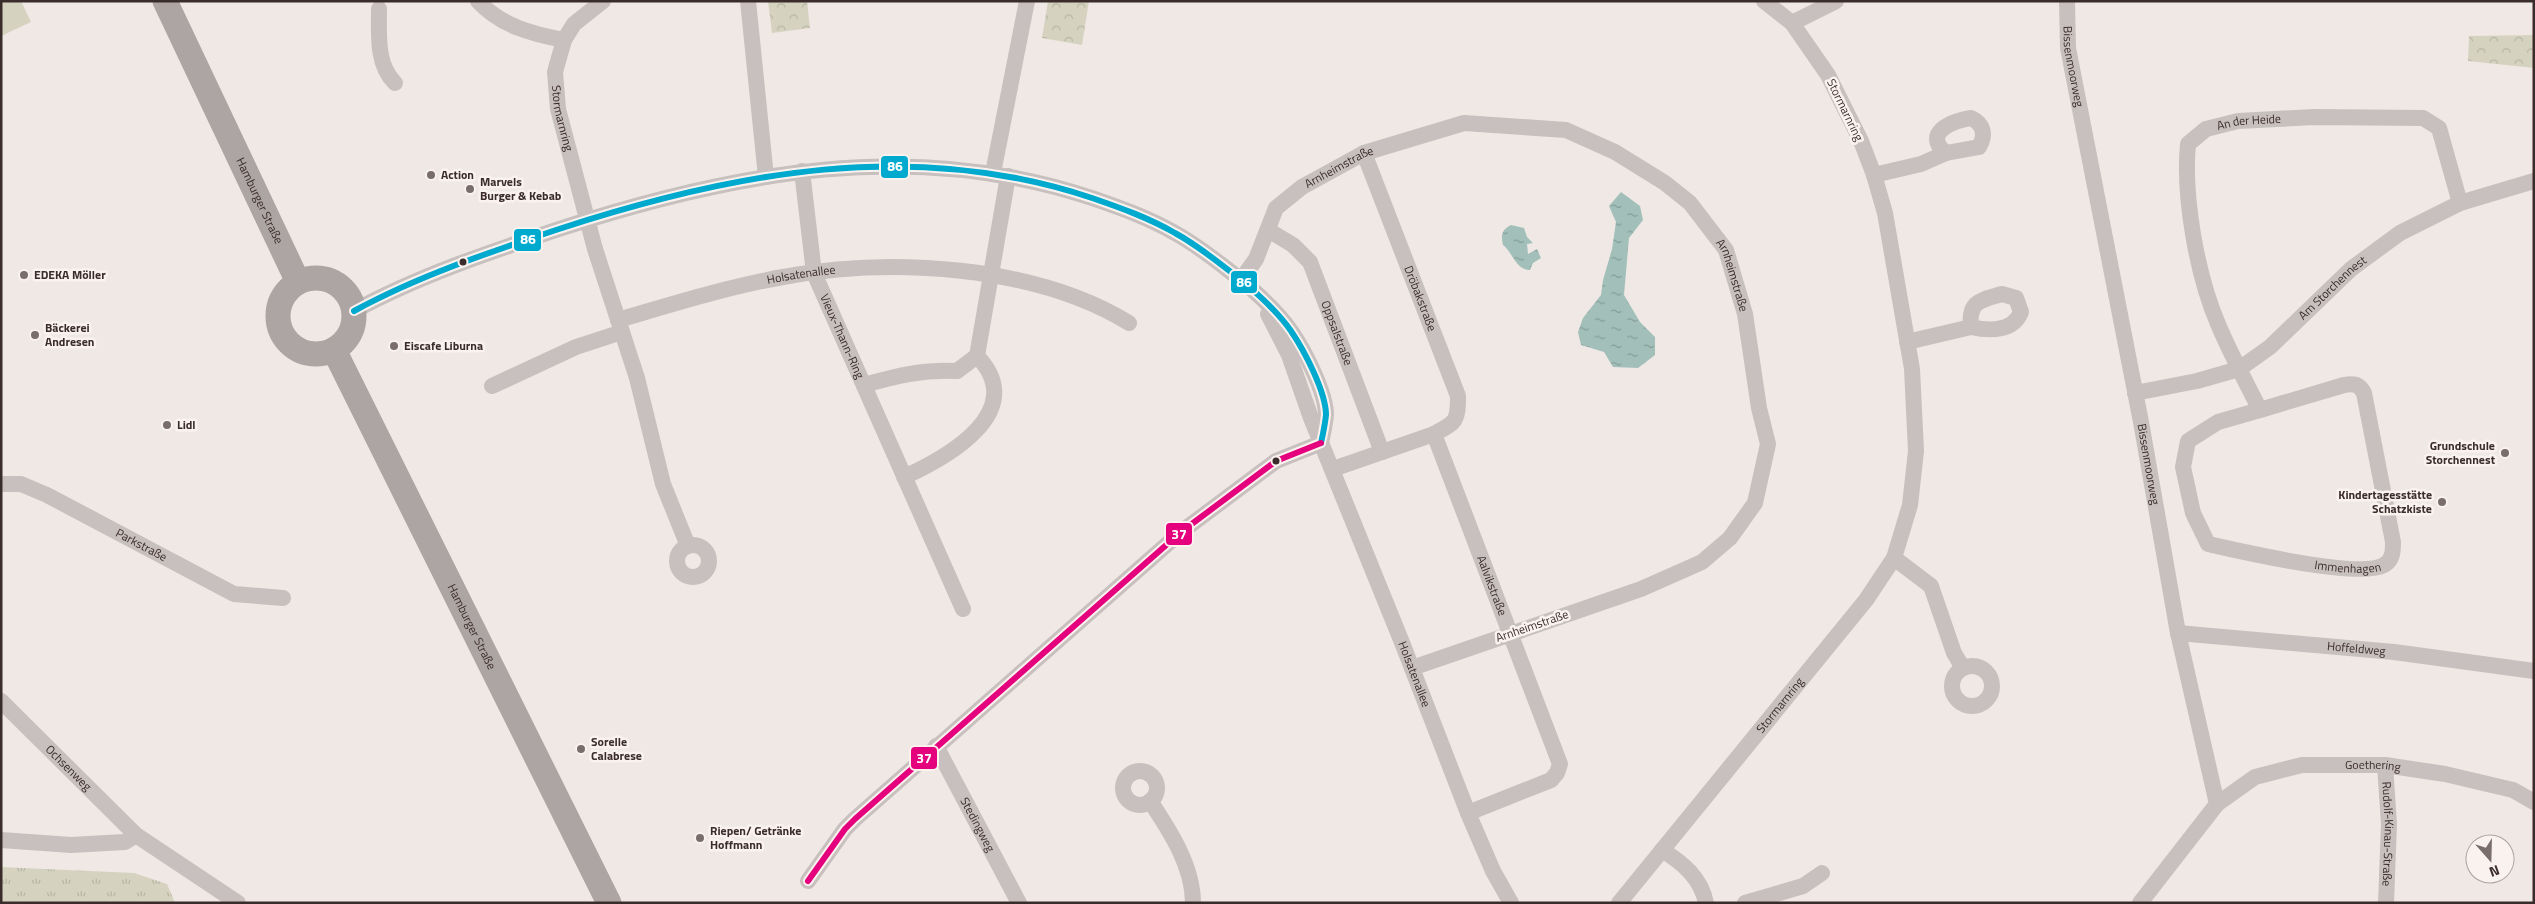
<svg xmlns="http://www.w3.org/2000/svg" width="2535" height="904" viewBox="0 0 2535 904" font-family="'Titillium Web',sans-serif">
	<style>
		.grass { fill: url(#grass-tufts) }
		.park { fill: url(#park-crowns) }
		.garden { fill: #d5d3c0 }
		.water { fill: url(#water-ripples) }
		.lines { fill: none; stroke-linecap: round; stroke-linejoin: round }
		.street { stroke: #c8c0be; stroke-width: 16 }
		.primary { stroke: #ada5a3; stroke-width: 25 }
		.bus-1-casing { stroke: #faf2ee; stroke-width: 10 }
		.bus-2-casing { stroke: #faf2ee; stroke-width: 10 }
		.bus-1 { stroke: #00a9ce; stroke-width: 6 }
		.bus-2 { stroke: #e5007d; stroke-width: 6 }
		.poi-dot { fill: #796e6c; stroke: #faf2ee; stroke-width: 2 }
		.bus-dot { fill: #3a2c2b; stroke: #faf2ee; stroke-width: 2 }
		.labels { text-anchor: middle; stroke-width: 5; stroke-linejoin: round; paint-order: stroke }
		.street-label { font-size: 12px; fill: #3a2c2b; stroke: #faf2ee }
		.poi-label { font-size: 12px; font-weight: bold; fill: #3a2c2b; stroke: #faf2ee; text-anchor: start }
		.line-badge { stroke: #faf2ee; stroke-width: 2 }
		.badge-label { font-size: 14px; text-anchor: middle; font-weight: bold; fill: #fff }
	</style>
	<defs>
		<pattern id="grass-tufts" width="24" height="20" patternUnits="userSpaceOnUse" patternTransform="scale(1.25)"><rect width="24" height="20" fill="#d5d3c0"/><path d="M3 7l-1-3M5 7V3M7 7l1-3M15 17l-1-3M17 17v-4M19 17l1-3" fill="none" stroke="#b8b5a5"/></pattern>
		<pattern id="park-crowns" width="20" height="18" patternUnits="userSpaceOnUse" patternTransform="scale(1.25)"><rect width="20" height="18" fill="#d5d3c0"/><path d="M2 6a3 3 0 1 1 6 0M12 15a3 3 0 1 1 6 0" fill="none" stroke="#b8b5a5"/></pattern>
		<pattern id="water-ripples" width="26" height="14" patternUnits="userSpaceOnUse" patternTransform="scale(1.25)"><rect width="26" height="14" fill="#a2c0b9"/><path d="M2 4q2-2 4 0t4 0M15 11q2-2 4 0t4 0" fill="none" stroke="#859c97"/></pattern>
	</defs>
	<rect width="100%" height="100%" fill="#efe8e5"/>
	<path class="grass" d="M1 867 134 873 167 884 175 903H1Z"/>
	<path class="park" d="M768 1H807L810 28 772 33Z
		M1048 1H1089L1082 45 1042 38Z
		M2534 35V68L2468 61 2469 36Z"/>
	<path class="garden" d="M1 1H21L31 22 1 36Z"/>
	<path class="water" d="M1621 192 1640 206 1643 220 1629 238 1624 295 1640 322 1655 337V355L1638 368 1613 367 1604 352 1581 345 1578 332 1583 318 1601 295 1603 280 1612 249 1616 222 1609 206Z
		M1511 225 1524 228 1527 237 1533 243 1527 244 1528 254 1537 249 1541 258 1533 263 1530 270C1516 270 1513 253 1503 245 1501 236 1501 230 1511 225Z"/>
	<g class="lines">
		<g class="street">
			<path d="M478 1C501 26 532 34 564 40"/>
			<path id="s1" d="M603 1 574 24 564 40 555 72 558 109 595 249 637 378 663 484 688 546"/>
			<path d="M748 1 766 177"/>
			<path id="s2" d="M2067 1 2068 48 2141 422 2178 633 2217 804 2140 903"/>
			<path d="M379 9C379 34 376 65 395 83"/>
			<path d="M1792 23 1836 1"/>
			<path d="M1971 118C1984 124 1986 135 1979 147L1946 153C1921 133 1954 120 1971 118Z"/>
			<path id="s3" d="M1364 153 1458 396C1458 422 1456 422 1434 434"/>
			<path id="s4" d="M802 171 814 273 963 609"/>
			<path d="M993 173 1027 1"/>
			<path d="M1874 175 1921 164 1946 153"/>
			<path id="s5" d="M1268 230 1293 245 1310 262 1382 452"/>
			<path id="s6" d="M1241 280 1256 259 1276 208 1302 187 1364 153 1464 123 1566 130 1615 152 1665 183 1690 203 1726 250 1745 314 1759 408 1768 444 1755 503 1730 538 1702 562 1641 589 1412 668"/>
			<path d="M2002 294 2016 298 2021 312C2013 332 1989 331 1971 327 1968 301 1981 300 2002 294Z"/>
			<path d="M354 311C418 276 490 252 559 229 734 172 913 138 1092 198 1121 208 1149 218 1175 233 1199 246 1219 263 1240 279 1258 294 1278 312 1291 331 1304 350 1326 392 1326 415 1325 424 1323 434 1321 443"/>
			<path id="s7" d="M1268 314 1289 355 1311 418 1403 645 1468 813 1493 871 1511 903"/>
			<path id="s8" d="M618 320C673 304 727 287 783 277 890 257 1034 265 1129 323"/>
			<path d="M1907 342 1971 327"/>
			<path d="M977 356 1008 176"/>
			<path d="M864 385C896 376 924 369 957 371L977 356C1030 411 948 457 904 477"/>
			<path d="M492 386 576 347 622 332"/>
			<path id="s9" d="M2135 393 2197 381 2239 369 2270 347 2351 269 2400 233 2460 203 2534 181"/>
			<path id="s10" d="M2260 410 2218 422 2188 441 2183 467 2193 513 2208 544C2239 551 2359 579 2384 565 2393 560 2393 551 2393 542L2364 393C2359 384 2354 383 2344 385L2260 410C2246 382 2230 353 2218 324 2197 275 2183 197 2188 144L2206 129 2238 121 2314 117 2423 118 2439 128 2460 203"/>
			<path id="s11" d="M1333 469 1434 434 1560 764 1557 773 1551 780 1468 813"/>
			<path id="s12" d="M1 484H21L47 495 234 594 283 598"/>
			<circle cx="693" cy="561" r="16"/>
			<path d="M1894 558 1931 586 1954 653 1963 668"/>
			<path id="s13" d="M2178 633 2394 652 2534 671"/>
			<circle cx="1972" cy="686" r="20"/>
			<path id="s14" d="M1 701 136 835 238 903"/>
			<path id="s15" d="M936 746 1019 903"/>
			<path id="s16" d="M2385 765 2389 824 2386 903"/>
			<circle cx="1140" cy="788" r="17"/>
			<path d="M1150 801C1170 831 1193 866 1193 903"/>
			<path id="s17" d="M2217 804 2255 777 2302 765H2385L2445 774 2513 790 2534 802"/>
			<path d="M1 840 71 845 125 842 136 835"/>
			<path d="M1662 850C1683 863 1701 878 1706 903"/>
			<path d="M808 881 845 829 855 819 1181 532 1276 461 1321 443"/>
			<path id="s18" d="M1619 903 1866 600 1894 558 1910 505 1916 451 1912 369 1885 213 1874 175 1861 141 1828 75 1792 23 1764 1"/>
			<path d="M1745 903 1803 886 1822 873"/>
		</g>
		<g class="primary">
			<path id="s19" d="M165 1 298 282"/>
			<circle cx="316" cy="316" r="38"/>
			<path id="s20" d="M334 350 609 903"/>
		</g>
		<g class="bus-1-casing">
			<path id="bus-1" d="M354 311C418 276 490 252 559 229 734 172 913 138 1092 198 1121 208 1149 218 1175 233 1199 246 1219 263 1240 279 1258 294 1278 312 1291 331 1304 350 1326 392 1326 415 1325 424 1323 434 1321 443"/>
		</g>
		<g class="bus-2-casing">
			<path id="bus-2" d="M808 881 845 829 855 819 1181 532 1276 461 1321 443"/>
		</g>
		<use href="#bus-1" class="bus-1"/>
		<use href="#bus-2" class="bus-2"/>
	</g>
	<g class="poi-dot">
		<circle cx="431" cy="175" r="5"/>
		<circle cx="470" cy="189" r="5"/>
		<circle cx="24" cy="275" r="5"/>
		<circle cx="35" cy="335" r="5"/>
		<circle cx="394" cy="346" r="5"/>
		<circle cx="167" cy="425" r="5"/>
		<circle cx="2505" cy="453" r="5"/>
		<circle cx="2442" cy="502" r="5"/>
		<circle cx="581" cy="749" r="5"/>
		<circle cx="700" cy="838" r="5"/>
	</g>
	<g class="bus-dot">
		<circle cx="463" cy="262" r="4.5"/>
		<circle cx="1276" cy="461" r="4.5"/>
	</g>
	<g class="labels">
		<g class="street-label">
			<text dy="4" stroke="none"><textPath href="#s2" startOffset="66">Bissenmoorweg</textPath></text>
			<text transform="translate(1845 110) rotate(64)" y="4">Stormarnring</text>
			<text dy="4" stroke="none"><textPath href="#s1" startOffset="136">Stormarnring</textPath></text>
			<text dy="4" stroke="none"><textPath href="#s10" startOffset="1002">An der Heide</textPath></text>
			<text dy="4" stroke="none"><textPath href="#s6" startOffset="156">Arnheimstraße</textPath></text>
			<text dy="4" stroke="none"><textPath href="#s19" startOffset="221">Hamburger Straße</textPath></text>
			<text dy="4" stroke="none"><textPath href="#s8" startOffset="189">Holsatenallee</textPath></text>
			<text dy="4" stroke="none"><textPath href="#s6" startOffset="621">Arnheimstraße</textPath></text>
			<text dy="4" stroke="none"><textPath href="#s9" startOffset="231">Am Storchennest</textPath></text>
			<text dy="4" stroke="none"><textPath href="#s3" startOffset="156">Dröbakstraße</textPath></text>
			<text dy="4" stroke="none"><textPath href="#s5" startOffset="129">Oppsalstraße</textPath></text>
			<text dy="4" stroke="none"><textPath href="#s4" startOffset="172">Vieux-Thann-Ring</textPath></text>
			<text dy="4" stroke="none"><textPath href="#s2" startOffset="471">Bissenmoorweg</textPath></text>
			<text dy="4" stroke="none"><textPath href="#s12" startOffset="155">Parkstraße</textPath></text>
			<text dy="4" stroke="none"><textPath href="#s10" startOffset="329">Immenhagen</textPath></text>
			<text dy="4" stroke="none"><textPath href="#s11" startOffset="269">Aalvikstraße</textPath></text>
			<text dy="4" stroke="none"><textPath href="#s20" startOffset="309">Hamburger Straße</textPath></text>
			<text transform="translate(1532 626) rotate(-19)" y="4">Arnheimstraße</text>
			<text dy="4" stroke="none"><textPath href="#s13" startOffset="179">Hoffeldweg</textPath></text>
			<text dy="4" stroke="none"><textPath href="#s7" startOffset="389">Holsatenallee</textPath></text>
			<text dy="4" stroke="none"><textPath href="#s18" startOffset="255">Stormarnring</textPath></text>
			<text dy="4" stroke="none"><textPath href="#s17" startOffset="166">Goethering</textPath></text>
			<text dy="4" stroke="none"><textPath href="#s14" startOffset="95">Ochsenweg</textPath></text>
			<text dy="4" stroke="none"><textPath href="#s15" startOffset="89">Stedingweg</textPath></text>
			<text dy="4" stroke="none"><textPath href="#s16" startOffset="69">Rudolf-Kinau-Straße</textPath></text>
		</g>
		<g class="poi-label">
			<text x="441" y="179">Action</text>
			<text x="480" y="186">Marvels<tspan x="480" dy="14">Burger &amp; Kebab</tspan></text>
			<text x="34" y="279">EDEKA Möller</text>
			<text x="45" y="332">Bäckerei<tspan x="45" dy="14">Andresen</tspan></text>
			<text x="404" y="350">Eiscafe Liburna</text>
			<text x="177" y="429">Lidl</text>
			<text x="2495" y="450" text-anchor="end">Grundschule<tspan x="2495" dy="14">Storchennest</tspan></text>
			<text x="2432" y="499" text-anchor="end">Kindertagesstätte<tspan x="2432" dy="14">Schatzkiste</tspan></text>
			<text x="591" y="746">Sorelle<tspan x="591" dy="14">Calabrese</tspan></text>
			<text x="710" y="835">Riepen/ Getränke<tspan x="710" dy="14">Hoffmann</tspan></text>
		</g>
	</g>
	<g class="line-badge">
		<rect x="880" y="155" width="29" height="24" rx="5" fill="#00a9ce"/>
		<rect x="513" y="228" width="29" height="24" rx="5" fill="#00a9ce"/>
		<rect x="1230" y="270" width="28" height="24" rx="5" fill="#00a9ce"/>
		<rect x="1165" y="522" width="28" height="24" rx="5" fill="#e5007d"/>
		<rect x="910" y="746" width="28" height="24" rx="5" fill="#e5007d"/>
	</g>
	<g class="badge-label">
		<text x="895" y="171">86</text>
		<text x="528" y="244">86</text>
		<text x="1244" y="287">86</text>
		<text x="1179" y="539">37</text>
		<text x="924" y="763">37</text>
	</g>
	<rect width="2535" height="904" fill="none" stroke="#3a2c2b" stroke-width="5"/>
	<g transform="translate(2490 859) rotate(160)"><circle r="24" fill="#faf2ee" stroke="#ada3a0"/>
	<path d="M0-4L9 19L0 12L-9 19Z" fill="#796e6c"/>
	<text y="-8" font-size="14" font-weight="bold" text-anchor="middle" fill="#3a2c2b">N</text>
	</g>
</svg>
